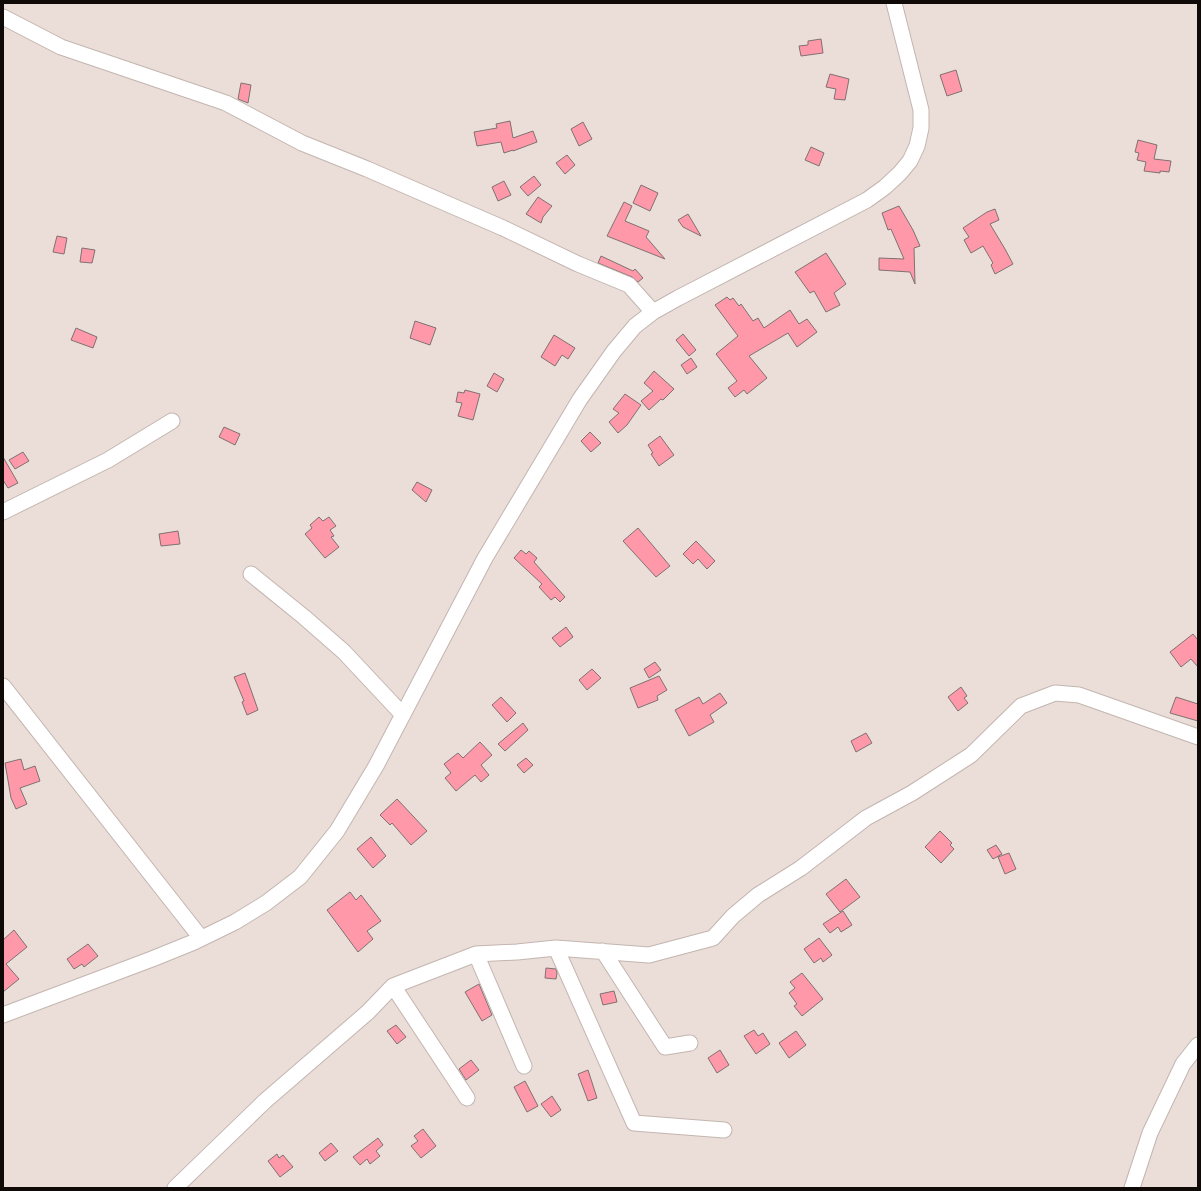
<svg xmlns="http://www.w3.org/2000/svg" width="1201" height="1191" viewBox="0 0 1201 1191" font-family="'Archivo Narrow',sans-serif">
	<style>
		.building { fill: #ff98a8; stroke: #7f7172 }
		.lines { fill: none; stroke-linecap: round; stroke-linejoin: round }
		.minor-casing { stroke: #c3b5b0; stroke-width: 17 }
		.minor { stroke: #fff; stroke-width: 15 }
	</style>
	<rect width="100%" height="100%" fill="#ebddd7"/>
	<path class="building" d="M821 39 823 53 801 56 799 46 808 45V41Z
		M956 70 962 91 947 96 940 75Z
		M830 74 849 79 845 100 834 99 836 89 826 87Z
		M241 83 251 85 248 103 238 99Z
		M510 121 513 138 533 131 537 142 513 151V150L504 153 501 142 477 146 474 132 497 128 496 124Z
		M583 122 592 139 579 146 571 129Z
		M1138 140 1157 145 1154 159 1171 161 1169 172 1160 171V173L1144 171 1146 162 1137 160 1139 153 1135 152Z
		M811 147 824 153 819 166 805 160Z
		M567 155 575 165 565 174 556 163Z
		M534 176 541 185 528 196 520 187Z
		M504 181 511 195 498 201 492 187Z
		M641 185 658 193 650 211 633 203Z
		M538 197 552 206 543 217 541 223 526 214Z
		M624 202 632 206 625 221 649 231 646 237 665 259 607 236Z
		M899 206 913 230 920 246 914 248 915 284 910 272 879 270V258L904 259 891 229 888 230 882 213Z
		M995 209 999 220 990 224 1005 249 1013 264 995 274 991 265 993 263 983 246 971 253 964 240 969 237 963 228 987 212Z
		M688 214 701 236 683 227 678 220Z
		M57 236 67 238 64 254 53 252Z
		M82 248 95 250 92 263 80 262Z
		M826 253 846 284 834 293 840 305 826 312 814 291 810 293 795 272Z
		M601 256 633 271 635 269 643 278 638 282 632 277 598 263Z
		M727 297 730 300 733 298 739 306 741 304 753 321 758 318 764 328 790 310 799 324 807 319 817 332 797 347 788 333 749 356 767 378 747 394 744 390 735 397 728 388 737 381 716 354 738 336 715 305Z
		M415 321 436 328 430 345 410 338Z
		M76 328 97 337 93 348 71 340Z
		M683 334 696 350 689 356 676 340Z
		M554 335 575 348 568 359 562 355 555 366 541 357Z
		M691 358 697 367 687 374 681 365Z
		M654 371 674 389 663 400 661 399 649 410 641 401 653 391 644 383Z
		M494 373 504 379 497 392 487 386Z
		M465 390 480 394 473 420 458 416 462 403 456 402 458 392 464 393Z
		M625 394 641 405 627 425 618 433 609 422 619 413 613 409Z
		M224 427 240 434 235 445 219 437Z
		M590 432 601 443 591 452 581 441Z
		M660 436 674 455 659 466 651 454 653 453 648 445Z
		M23 452 29 461 15 469 9 460Z
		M3 457 18 483 8 488 3 480Z
		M417 482 432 490 426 502 412 490Z
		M319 517 323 521 329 517 336 526 330 530 334 536 331 537 339 547 325 558 305 534 312 528 310 525Z
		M638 528 670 566 656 577 623 541Z
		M178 531 180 544 161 546 159 534Z
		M696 541 715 561 707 569 698 559 693 564 683 554Z
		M521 550 526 554 529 551 537 558 534 562 565 597 560 602 555 597 551 600 539 587 542 584 514 558Z
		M566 627 573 637 560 647 552 638Z
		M1193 634 1198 640V667L1191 659 1181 667 1170 652Z
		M655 662 661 670 649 678 644 669Z
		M592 669 601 678 587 690 579 680Z
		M245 673 258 710 247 715 242 702 244 701 234 677Z
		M659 676 667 690 657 696 658 700 638 708 630 688Z
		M961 687 967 696 964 698 968 703 958 711 948 697Z
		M720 693 727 703 710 715 714 722 689 736 675 710 699 697 703 704Z
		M501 697 516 713 507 722 492 705Z
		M1176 697 1198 704V721L1170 713Z
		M523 723 528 730 505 751 498 744Z
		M866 733 872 743 856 752 851 741Z
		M480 742 492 755 481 765 489 775 481 782 475 775 456 791 445 778 451 773 444 764 458 753 463 758Z
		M526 758 533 765 524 773 517 765Z
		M21 759 24 770 35 766 40 781 20 788 27 804 16 809 11 798 5 763Z
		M397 799 427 831 411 845 392 823 390 825 380 815Z
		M940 831 952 843 950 845 954 849 941 863 925 847Z
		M371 837 386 856 373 868 357 849Z
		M996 845 1002 854 993 859 987 850Z
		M1009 853 1016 869 1005 874 998 857Z
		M846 879 860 897 840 912 826 894Z
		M350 892 356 900 361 895 381 921 367 931 373 939 358 952 327 910Z
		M843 911 852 925 841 932 838 927 830 933 823 924Z
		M14 930 27 947 6 964 19 979 3 992V940Z
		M819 938 832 955 823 962 821 958 814 963 804 949Z
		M88 944 98 956 84 967 82 964 74 969 67 959Z
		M546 968 556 969 557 973 556 979 545 978Z
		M802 973 823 999 802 1016 794 1006 797 1004 789 993 795 988 790 982Z
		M479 984 492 1015 482 1021 465 992Z
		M614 991 617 1002 603 1005 600 994Z
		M396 1025 406 1037 397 1044 387 1031Z
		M754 1030 758 1036 763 1033 770 1044 756 1054 744 1036Z
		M796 1031 806 1045 789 1058 779 1043Z
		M720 1050 729 1065 717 1073 708 1058Z
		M471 1060 479 1070 466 1080 459 1069Z
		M588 1070 597 1098 588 1101 578 1074Z
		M525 1081 538 1106 527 1112 514 1087Z
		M552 1096 561 1110 551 1117 541 1104Z
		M423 1129 436 1146 421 1158 411 1146 418 1141 414 1136Z
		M378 1138 383 1145 376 1151 380 1156 370 1164 367 1159 360 1165 353 1157Z
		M331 1143 338 1151 325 1161 319 1153Z
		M277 1154 279 1158 283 1155 293 1167 280 1177 268 1161Z"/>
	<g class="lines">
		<g class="minor-casing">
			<path id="minor" d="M3 17 61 47 226 103 302 143 367 169 503 228 578 264 629 285 653 312
				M3 512 108 460 172 421
				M251 574 304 617 344 652 403 715
				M3 686 201 938
				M556 948 634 1123 724 1130
				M603 951 665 1047 690 1043
				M476 954 524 1066
				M393 986 467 1098
				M3 1015 152 959 194 942 235 922 266 903 300 877 337 831 376 766 485 558 580 399 614 351 635 326 653 312 678 298 867 200 885 187 900 173 910 161 917 146 921 128V110L894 3
				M175 1188 265 1101 368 1012 393 986 476 954 517 952 556 948 649 955 713 938 733 916 758 895 801 868 866 818 912 793 971 755 1021 706 1055 693 1079 695 1198 737
				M1132 1188 1150 1133 1183 1064 1198 1045"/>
		</g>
		<use href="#minor" class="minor"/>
	</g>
	<rect width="1201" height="1191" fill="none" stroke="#0f0a08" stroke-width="8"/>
</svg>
